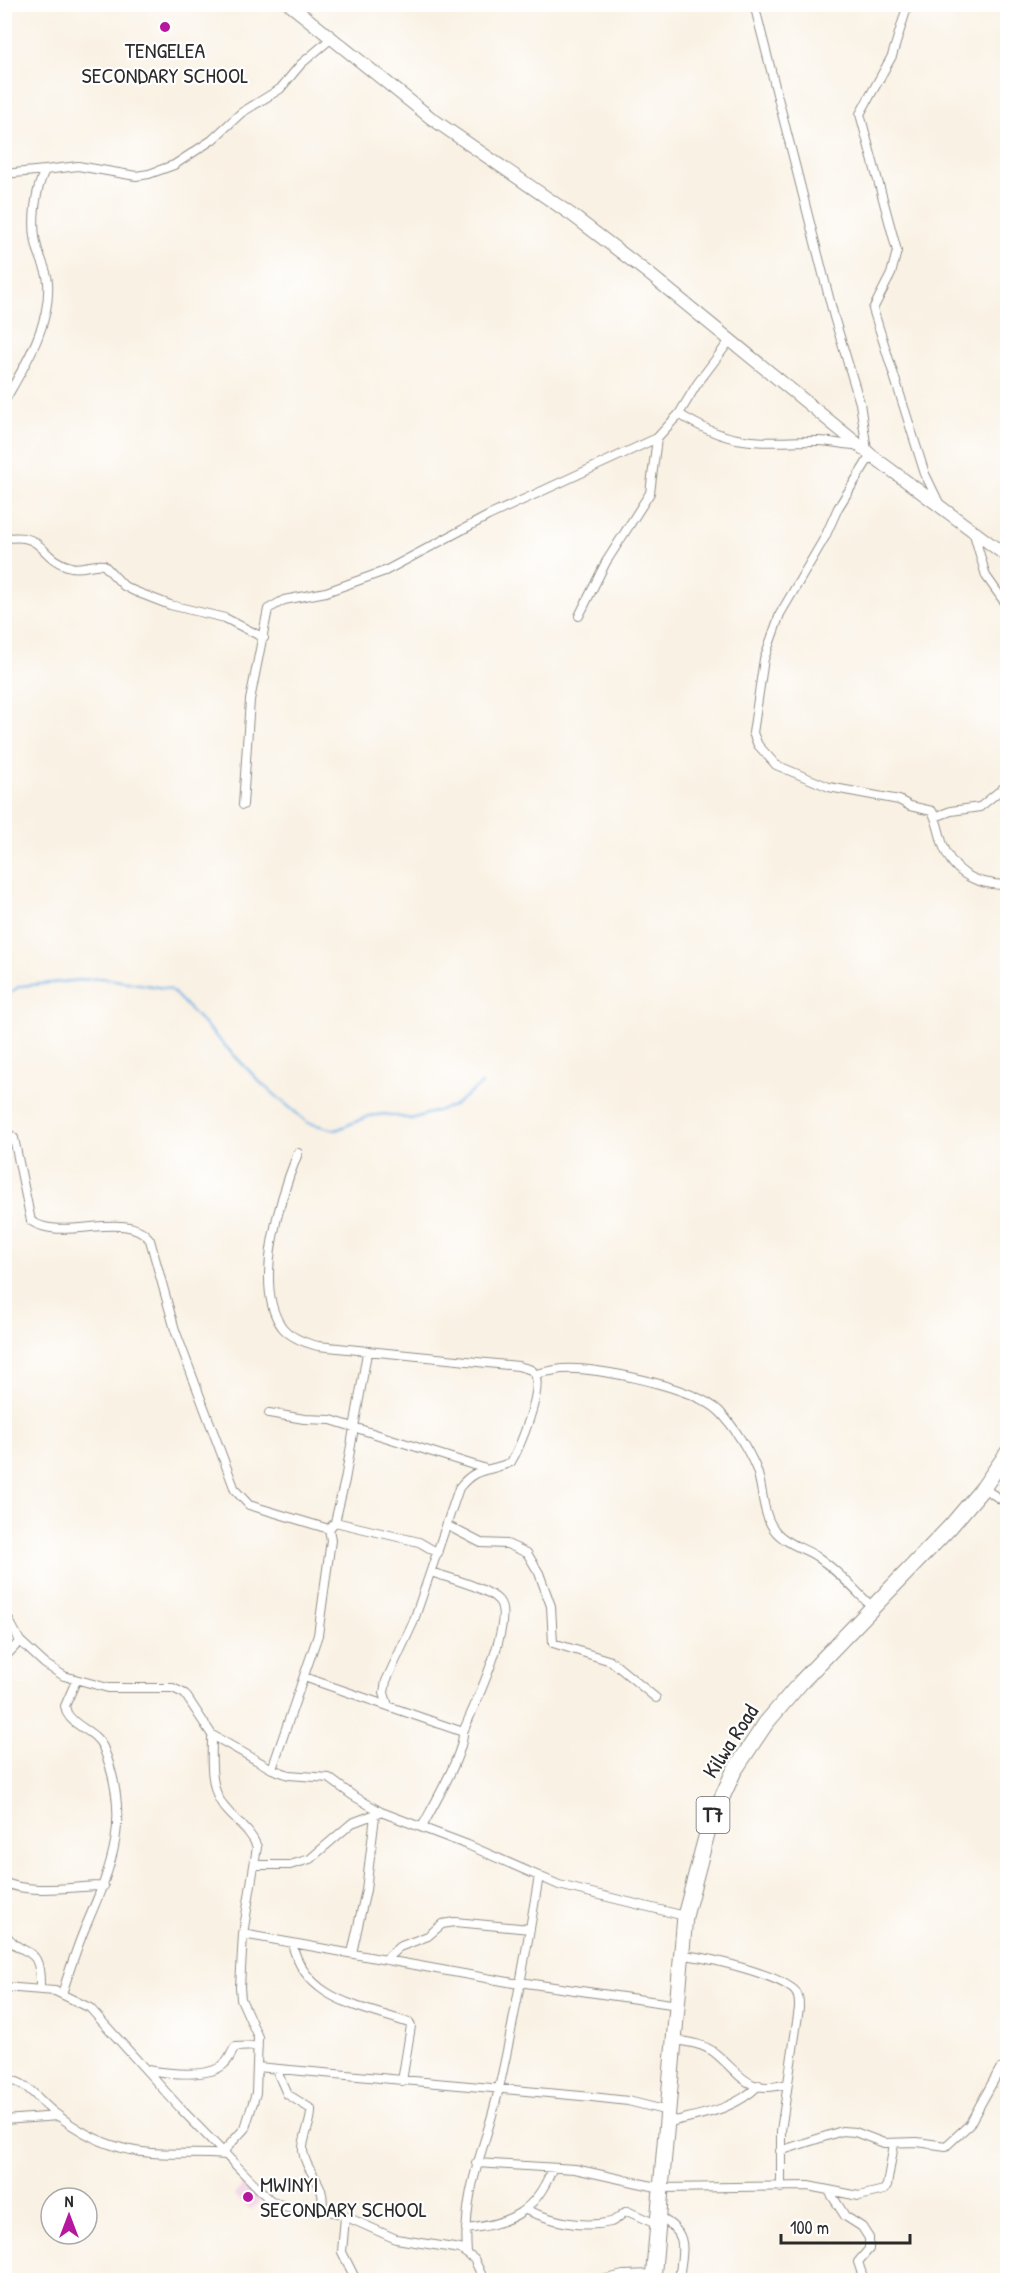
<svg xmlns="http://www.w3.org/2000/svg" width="1012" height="2285" viewBox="0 0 1012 2285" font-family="'Patrick Hand',sans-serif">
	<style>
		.built { fill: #f1d0e3 }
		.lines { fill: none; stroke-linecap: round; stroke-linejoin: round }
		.stream { stroke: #75b3e8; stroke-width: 2 }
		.street-casing { stroke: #928e87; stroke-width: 10 }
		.secondary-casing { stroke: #928e87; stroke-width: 14 }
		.highway-casing { stroke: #928e87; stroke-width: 17 }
		.street { stroke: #fff; stroke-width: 8 }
		.secondary { stroke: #fff; stroke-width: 12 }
		.highway { stroke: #fff; stroke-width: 15 }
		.poi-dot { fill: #b5179e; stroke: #fff; stroke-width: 2 }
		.labels { text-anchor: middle; stroke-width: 4.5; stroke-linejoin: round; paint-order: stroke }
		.shield { fill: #fff; stroke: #6b6b6b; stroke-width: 1.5 }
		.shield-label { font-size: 21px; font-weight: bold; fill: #2b2b2b }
		.poi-label { font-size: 22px; fill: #2b2b2b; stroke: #fff }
		.street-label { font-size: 22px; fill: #2b2b2b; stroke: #fff }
	</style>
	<rect width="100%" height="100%" fill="#fff"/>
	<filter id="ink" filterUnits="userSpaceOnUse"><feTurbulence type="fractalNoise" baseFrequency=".0167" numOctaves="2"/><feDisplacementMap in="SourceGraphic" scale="12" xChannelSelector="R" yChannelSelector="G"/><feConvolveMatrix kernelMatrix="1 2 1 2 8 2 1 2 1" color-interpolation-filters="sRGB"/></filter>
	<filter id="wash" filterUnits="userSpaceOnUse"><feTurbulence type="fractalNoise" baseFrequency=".008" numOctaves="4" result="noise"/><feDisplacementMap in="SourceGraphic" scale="24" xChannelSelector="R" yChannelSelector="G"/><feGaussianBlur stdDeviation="1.35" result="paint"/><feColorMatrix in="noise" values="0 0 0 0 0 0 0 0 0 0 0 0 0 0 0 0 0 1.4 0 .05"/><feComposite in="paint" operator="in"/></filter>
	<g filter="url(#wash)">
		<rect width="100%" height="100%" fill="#f9f1e3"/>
		<path class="built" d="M244 2184 261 2200 251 2210 234 2195Z"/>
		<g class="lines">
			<path class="stream" d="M4 997 20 986 102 978 170 989 261 1083 308 1123 336 1130 369 1116 385 1114 411 1119 453 1106 482 1084"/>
		</g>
	</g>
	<g filter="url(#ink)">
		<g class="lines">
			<g class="street-casing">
				<path id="street" d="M754 4 834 317 860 403 867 450
					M908 4 892 56 860 114 897 251 891 274 873 309 925 474 940 505
					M4 174 45 170
					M4 402C25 365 51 325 48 282 47 270 40 258 37 247 31 224 35 190 45 170L78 166 136 176 149 174 174 165 212 140 241 113 280 89 301 64 333 37
					M679 414C735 449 758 441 818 441 833 441 846 446 860 445
					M871 455 838 508 825 537 780 614 764 659 753 733 758 745 776 765 829 787 899 800 910 806 932 811C937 820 939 832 942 842 952 874 977 885 1008 885
					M974 534 986 576 1008 607
					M4 539C46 531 38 559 71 567 82 570 93 563 104 565L124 586 134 591 170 605 225 618 264 638
					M579 616 606 562 650 493 657 438
					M243 805 250 700 268 609 284 600 326 592 385 571 488 516 657 438 679 414 697 384 731 339
					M935 817 951 811 980 807 1008 784
					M4 1130 14 1138 31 1221C63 1243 128 1208 150 1240L175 1330 235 1490 249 1505 329 1529
					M298 1153C281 1195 252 1286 282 1327 290 1337 306 1343 318 1346L518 1366C524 1368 532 1368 535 1374 543 1391 520 1447 511 1462 488 1473 477 1465 459 1488L413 1623 386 1681 384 1693 388 1706
					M535 1374C543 1373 553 1370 562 1369 596 1366 693 1387 719 1411 733 1425 748 1449 756 1468 764 1488 761 1516 777 1533 787 1544 803 1548 816 1556 837 1570 855 1590 873 1608
					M269 1413 304 1419 331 1420 483 1468
					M983 1488 1008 1504
					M335 1522 419 1542 438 1553
					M448 1526 481 1543 507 1544 527 1553 539 1573 551 1606 553 1643 611 1661 656 1698
					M329 1529 335 1522 345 1480 367 1353
					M431 1572C448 1578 489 1588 499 1601 515 1622 473 1708 463 1732
					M4 1611 20 1641 45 1664 64 1676 108 1688H173L185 1694 212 1735 272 1769 289 1775 329 1778 352 1795 381 1812 468 1845 559 1885 685 1916
					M4 1658 20 1641
					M304 1677 463 1732C464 1754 433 1806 422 1827
					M212 1735C212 1758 209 1784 222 1804 233 1820 250 1828 257 1847L243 1934 240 1987 241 1999 258 2037 256 2093 245 2128 223 2152
					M272 1769 318 1635 331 1540 329 1529
					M255 1865H290L310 1859 352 1823 381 1812
					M4 1882C29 1895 76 1886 104 1886
					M4 1932C23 1962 41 1939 40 1988
					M243 1934 519 1984
					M292 1943C305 2001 361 2006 409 2023L411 2026 402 2081
					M352 1953 366 1890 375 1816
					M682 1955C707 1957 776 1974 794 1990 799 1995 799 2001 799 2008L781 2131V2188
					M385 1960 399 1947 428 1936 442 1924 455 1922 530 1929
					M519 1982 678 2005
					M4 1987 55 1991 90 2008 182 2110 270 2200 288 2208 319 2209 338 2213 396 2239 460 2249 474 2259 484 2280
					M62 1994C69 1972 76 1949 85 1928 113 1863 132 1818 103 1747 95 1730 75 1728 67 1713L65 1706 76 1681
					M675 2040C688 2042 704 2044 715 2053 741 2074 746 2095 787 2084
					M257 2067 592 2097 628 2101 668 2111
					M276 2069 287 2094 311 2109C312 2123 302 2137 303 2151 306 2175 327 2181 322 2210
					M147 2070C166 2073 211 2079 225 2063 230 2059 231 2052 235 2047L258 2046
					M4 2079C29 2081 37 2100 56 2114 72 2126 93 2139 112 2145 152 2159 186 2151 226 2155
					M4 2120 58 2116
					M667 2123C701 2114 733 2111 759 2085
					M780 2151 842 2131 855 2132 884 2143 917 2142 946 2146 969 2125 1000 2069
					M476 2163 575 2169 661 2188 808 2186 859 2196 884 2190 887 2185 894 2144
					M829 2191 845 2216 862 2227 869 2238V2249L858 2262 864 2280
					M526 2210C553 2221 581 2229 611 2222 617 2220 621 2214 627 2211L658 2225
					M345 2217 342 2252 356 2280
					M659 2217C691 2234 682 2249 679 2280
					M466 2229C509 2224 536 2212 552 2169
					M467 2253C462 2188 486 2148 499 2088 515 2018 527 1947 539 1876
					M603 2280 623 2275 654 2274"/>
			</g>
			<g class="secondary-casing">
				<path id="secondary" d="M289 4 431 118 572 215 648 273 871 455 1008 557"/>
			</g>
			<g class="highway-casing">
				<path id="highway" d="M653 2280 685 1916 709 1826 734 1771 766 1723 802 1681 950 1527 983 1488 1008 1452"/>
			</g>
			<use href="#street" class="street"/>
			<use href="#secondary" class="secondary"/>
			<use href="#highway" class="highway"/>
		</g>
	</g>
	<g class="poi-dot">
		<circle cx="165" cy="27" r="6"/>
		<circle cx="248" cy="2197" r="6"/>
	</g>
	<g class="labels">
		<rect class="shield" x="696.5" y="1797" width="33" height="36" rx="4.5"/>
		<g class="shield-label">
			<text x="713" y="1822">T7</text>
		</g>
		<g class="poi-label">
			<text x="165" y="58">TENGELEA<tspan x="165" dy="25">SECONDARY SCHOOL</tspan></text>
			<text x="260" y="2192" text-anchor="start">MWINYI<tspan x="260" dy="25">SECONDARY SCHOOL</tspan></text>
		</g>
		<g class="street-label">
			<text transform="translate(730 1741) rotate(-57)" y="8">Kilwa Road</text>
		</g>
	</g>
	<rect width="1012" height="2285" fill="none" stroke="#fff" stroke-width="24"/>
	<g transform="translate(69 2216)"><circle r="28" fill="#ffffff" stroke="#aaaaaa" stroke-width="1.5"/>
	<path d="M0-4.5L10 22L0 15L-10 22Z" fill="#b5179e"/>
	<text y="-9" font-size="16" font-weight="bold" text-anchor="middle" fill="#2b2b2b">N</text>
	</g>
	<path d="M781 2234v9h129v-9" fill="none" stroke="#2b2b2b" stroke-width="3"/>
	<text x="790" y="2234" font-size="18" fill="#2b2b2b" stroke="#ffffff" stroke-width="4.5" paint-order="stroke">100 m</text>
</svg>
